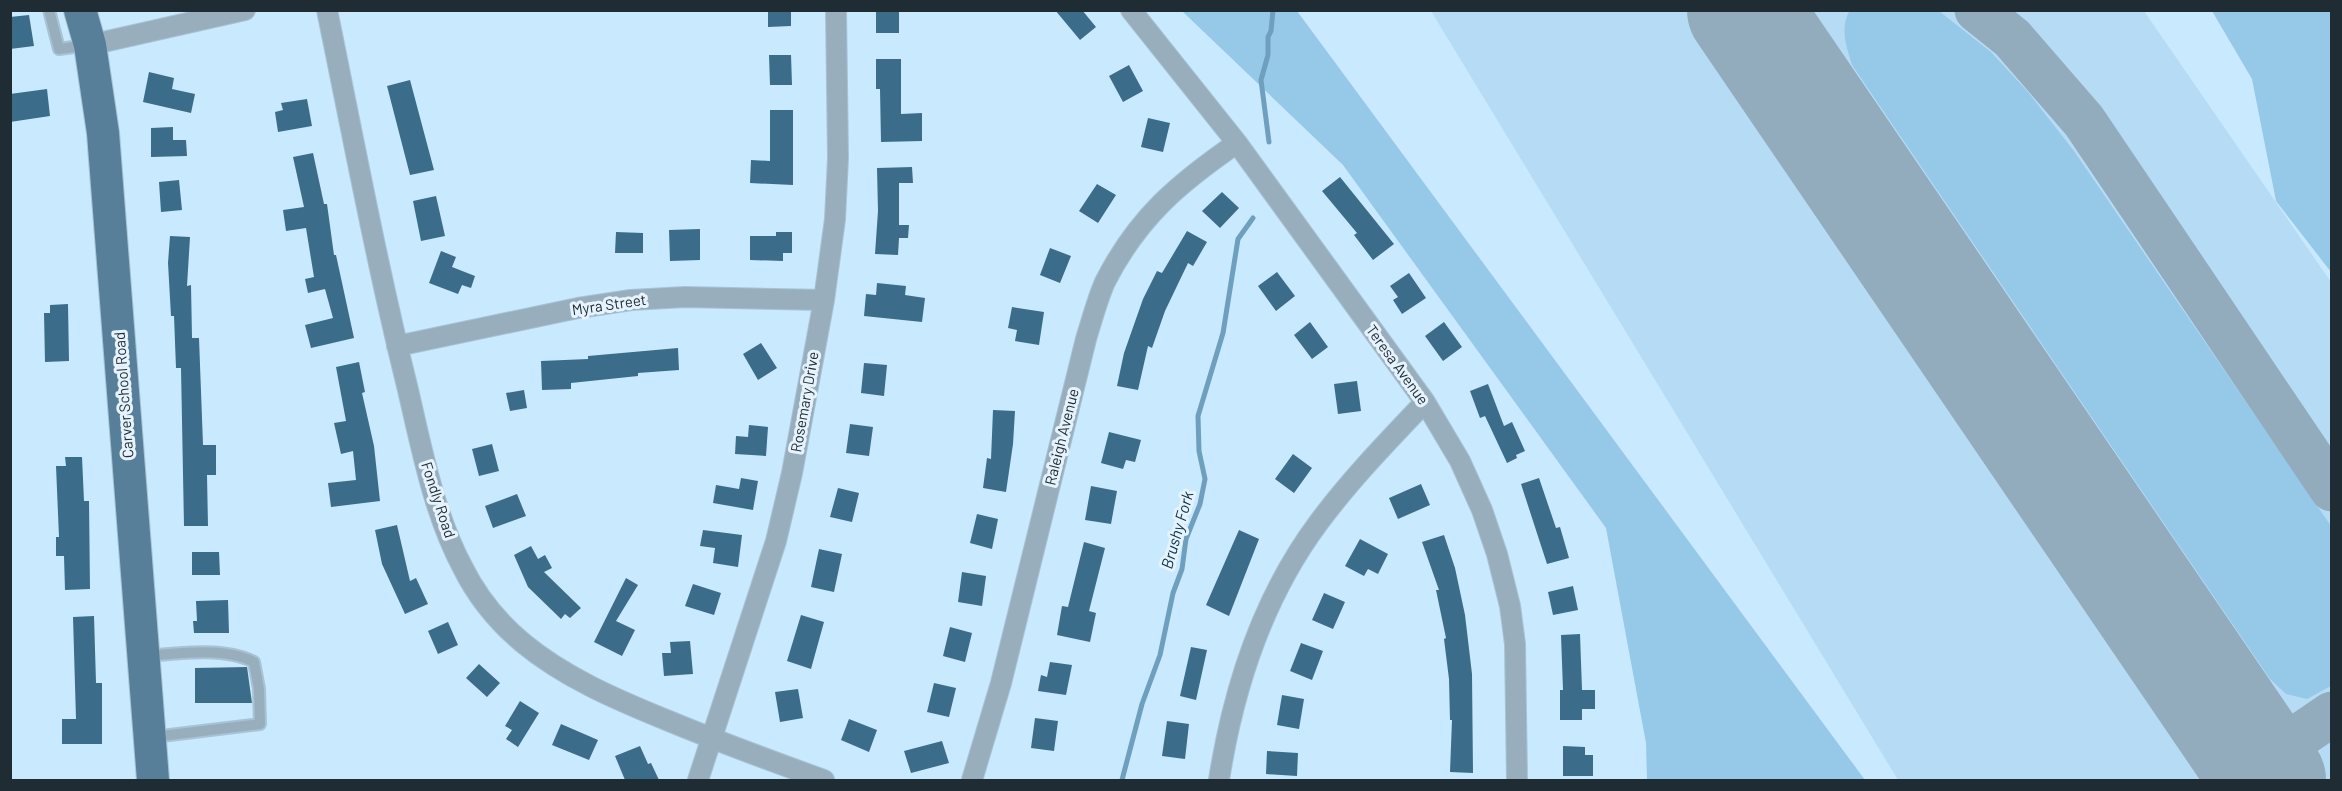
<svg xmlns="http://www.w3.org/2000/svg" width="2342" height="791" viewBox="0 0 2342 791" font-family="Barlow,sans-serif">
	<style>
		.built { fill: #b6dcf5 }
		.green { fill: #96c8e8 }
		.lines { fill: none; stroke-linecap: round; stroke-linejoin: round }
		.stream { stroke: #6e9fbe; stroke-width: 5 }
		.taxiway { stroke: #92acbd; stroke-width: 45 }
		.runway { stroke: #92acbd; stroke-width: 114 }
		.building { fill: #3b6c89 }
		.service-casing { stroke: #a7c3d6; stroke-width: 14 }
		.minor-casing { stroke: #a7c3d6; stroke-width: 22 }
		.primary-casing { stroke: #a7c3d6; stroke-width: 34 }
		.service { stroke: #98aebc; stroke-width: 10 }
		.minor { stroke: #98aebc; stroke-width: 20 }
		.primary { stroke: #577f99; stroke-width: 32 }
		.labels { text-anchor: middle; stroke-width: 6; stroke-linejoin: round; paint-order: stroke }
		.street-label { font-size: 15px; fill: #202c34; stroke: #e7f3fc }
		.water-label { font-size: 16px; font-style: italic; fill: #043046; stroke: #e7f3fc }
	</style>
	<rect width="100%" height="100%" fill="#c9e9fe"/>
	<path class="built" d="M1431 11H2144L2331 282V780H1898Z"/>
	<path class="green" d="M1850 10 1939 11 1991 52 2028 92 2074 151 2331 526V686L2307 699 2286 694 2270 679 1852 65C1847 48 1839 28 1850 10Z
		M1182 11H1297L1865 780H1647L1646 743 1606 528 1343 165Z
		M2212 11H2331V272L2276 201 2252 79Z"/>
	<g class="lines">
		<path class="stream" d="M1269 142 1261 80 1268 55V37L1271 31 1273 10
			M1122 780 1142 704 1160 655 1173 593 1182 569 1186 539 1200 504 1205 479 1199 451 1198 416 1223 333 1238 239 1253 218"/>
		<path class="taxiway" d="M1977 10 2012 38 2084 121 2332 489
			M2258 764 2332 714"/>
		<path class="runway" d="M1744 10 2269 780"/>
	</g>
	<path class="building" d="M768 10H791V26L768 27Z
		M876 10H899V33H876Z
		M1055 10H1082L1096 27 1080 40Z
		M29 15 34 46 10 49V17Z
		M769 55H791L792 85H770Z
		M876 59H901V114L922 113V141L881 142 880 89H876Z
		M1129 65 1143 91 1123 102 1109 76Z
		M149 72 174 78 172 89 195 94 191 113 143 102Z
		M410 80 434 170 410 175 387 86Z
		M47 89 50 116 10 122V94Z
		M307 99 312 126 278 132 275 112 283 110 281 103Z
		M770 110H793V185L750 183 751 160 770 161Z
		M1148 118 1170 123 1163 152 1141 147Z
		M173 127V140H186L187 156 151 157V128Z
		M313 153 324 204H327L334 255H336L354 338 311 348 305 325 333 318 325 289 308 293 305 279 314 277 306 228 286 231 283 210 304 207 293 157Z
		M912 167 913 183H899V225H909L908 238H899L898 255 875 254 878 211 877 168Z
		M1340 177 1394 244 1373 260 1354 235 1357 233 1322 191Z
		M179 180 182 210 161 212 159 182Z
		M1097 184 1116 195 1098 223 1079 211Z
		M1222 192 1239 208 1220 228 1202 211Z
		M436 196 445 236 421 241 413 201Z
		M700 229V260L670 261 669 230Z
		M1187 231 1207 242 1193 266 1188 263 1165 311 1152 348 1148 346 1138 390 1117 386 1124 353 1143 299 1157 271 1162 273Z
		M616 232 643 233V253H615Z
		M776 232H792V253H783V261L750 260V236H776Z
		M170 236 190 237 187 286 191 285 192 338H199L203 445H216V475H207L208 526H184L181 368H176L174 316H171L168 263Z
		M1050 248 1071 256 1060 283 1040 275Z
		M441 251 456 257 452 267 475 276 471 288 462 285 458 294 429 283Z
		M1277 272 1295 296 1276 311 1258 286Z
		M1409 273 1426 298 1402 314 1393 300 1398 297 1390 286Z
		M877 283 906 286 905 295 925 298 922 322 864 316 866 294 876 295Z
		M68 304 69 361 45 362 44 313H50V305Z
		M1012 307 1044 312 1039 345 1015 341 1017 330 1008 328Z
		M1310 322 1328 347 1312 359 1294 335Z
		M1444 322 1462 347 1443 361 1425 336Z
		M761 343 777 368 758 380 743 354Z
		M678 348 679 370 638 373V376L571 383V389L542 390 541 361 588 359V356Z
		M359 362 365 392 362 393 374 446 380 501 331 507 328 483 356 480 353 451 341 454 334 423 346 421 336 367Z
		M864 363 887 365 884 396 861 393Z
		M1357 381 1361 411 1338 414 1334 384Z
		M1488 384 1504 426 1512 422 1525 451 1516 455 1517 458 1507 463 1485 416 1480 418 1470 391Z
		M524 390 527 408 510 411 506 393Z
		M993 410 1015 411 1013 444 1006 492 983 488 987 458 991 459Z
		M850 424 873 427 869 456 846 453Z
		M749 425 768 427 766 456 735 454 736 436 748 437Z
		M1109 432 1141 440 1135 462 1126 460 1123 469 1101 463Z
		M492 444 499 471 479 476 472 449Z
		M1293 454 1312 468 1294 493 1275 479Z
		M65 457H82L84 501H89L90 589 65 590 64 556H56V537H59L56 466H66Z
		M741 478 758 481 753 510 713 503 716 485 739 489Z
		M1539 478 1556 528 1560 527 1569 558 1547 564 1521 484Z
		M1421 484 1430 505 1398 519 1389 498Z
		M1091 486 1117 491 1111 524 1085 520Z
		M838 488 859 493 852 522 830 517Z
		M517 494 526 516 493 528 485 506Z
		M977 514 998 519 992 549 970 543Z
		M397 525 410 581 416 578 428 604 405 614 382 564 375 530Z
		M703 530 742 535 738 567 713 563 715 548 700 546Z
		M1239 530 1259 539 1229 616 1206 605Z
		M1444 535 1455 568 1465 615 1472 674 1473 773 1450 772 1452 720H1450L1449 679 1444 639 1446 638 1436 590H1439L1422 542Z
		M1360 539 1388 554 1378 574 1368 569 1364 576 1345 566Z
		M1084 542 1105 548 1089 611 1096 613 1090 642 1057 635 1062 606 1068 607Z
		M531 546 538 559 545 555 552 568 544 572 581 608 570 618 565 614 561 619 528 587 514 555Z
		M819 549 842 554 834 592 811 587Z
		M192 552H219L220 575H192Z
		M962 572 986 576 982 606 958 602Z
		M626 578 638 585 616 621 635 630 622 656 594 642Z
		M693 584 721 593 714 615 685 606Z
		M1573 586 1578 610 1553 615 1548 592Z
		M1324 593 1345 602 1333 629 1312 620Z
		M228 600 229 633H194L193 621H197L196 601Z
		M801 615 824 622 811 669 787 661Z
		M94 616 96 683H102V744H62V719H76L73 617Z
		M448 622 458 645 438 654 428 631Z
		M950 627 972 633 965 662 943 656Z
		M1580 634 1582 690H1595V709H1582V720H1560V690H1563L1561 635Z
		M690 641 693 674 664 676 662 653H671L670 642Z
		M1301 643 1323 651 1312 680 1290 671Z
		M1191 647 1207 650 1196 700 1180 696Z
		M1050 662 1072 665 1066 695 1038 691 1041 675 1047 677Z
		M479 664 500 683 487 697 466 678Z
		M247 667 252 703H195V668Z
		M934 683 956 688 949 717 927 712Z
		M798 689 803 718 780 722 775 692Z
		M1282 695 1304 699 1299 729 1277 725Z
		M520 701 539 713 518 747 506 739 512 730 505 726Z
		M1035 718 1058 721 1054 751 1031 748Z
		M849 719 877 730 869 752 841 740Z
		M1167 721 1189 724 1185 759 1162 756Z
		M561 724 598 740 589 760 552 745Z
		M942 741 949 763 911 773 904 751Z
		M640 746 648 764 651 763 659 780H625L615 756Z
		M1563 746 1585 747V755H1593V776H1563Z
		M1267 751 1298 753 1297 776 1266 774Z"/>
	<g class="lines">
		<g class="service-casing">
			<path id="service" d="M49 10 59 49 88 45
				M147 656C179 653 225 647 254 662L259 689 260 724 153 737"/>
		</g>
		<g class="minor-casing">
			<path id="minor" d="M327 10C353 137 377 265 408 390 422 450 434 514 463 568 477 596 499 623 523 643 564 677 615 699 664 719 717 741 771 761 824 780
				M1131 10 1237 143 1425 402 1460 461 1482 510 1497 554 1510 606 1515 644 1517 780
				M90 45 245 10
				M397 346 578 308 631 300 685 297 824 300
				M698 780 776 541 792 473 824 300 835 219 838 158 836 10
				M972 780 1001 683 1086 339C1092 320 1097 300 1105 282 1138 217 1179 183 1237 143
				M1219 780C1233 690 1263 597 1319 522 1351 479 1388 441 1425 402"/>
		</g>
		<g class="primary-casing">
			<path id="primary" d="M80 10 90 45 103 133 153 780"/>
		</g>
		<use href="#service" class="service"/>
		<use href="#minor" class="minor"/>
		<use href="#primary" class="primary"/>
	</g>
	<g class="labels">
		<g class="street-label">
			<text transform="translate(609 305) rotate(-8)" y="5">Myra Street</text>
			<text transform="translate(1397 365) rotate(54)" y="5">Teresa Avenue</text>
			<text transform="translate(124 395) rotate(-94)" y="5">Carver School Road</text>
			<text transform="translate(805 402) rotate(-80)" y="5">Rosemary Drive</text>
			<text transform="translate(1062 437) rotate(-76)" y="5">Raleigh Avenue</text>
			<text transform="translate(438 500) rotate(72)" y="5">Fondly Road</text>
		</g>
		<g class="water-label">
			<text transform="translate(1177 530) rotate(-74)" y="6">Brushy Fork</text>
		</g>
	</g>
	<rect width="2342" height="791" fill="none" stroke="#202c34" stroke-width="24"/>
</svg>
